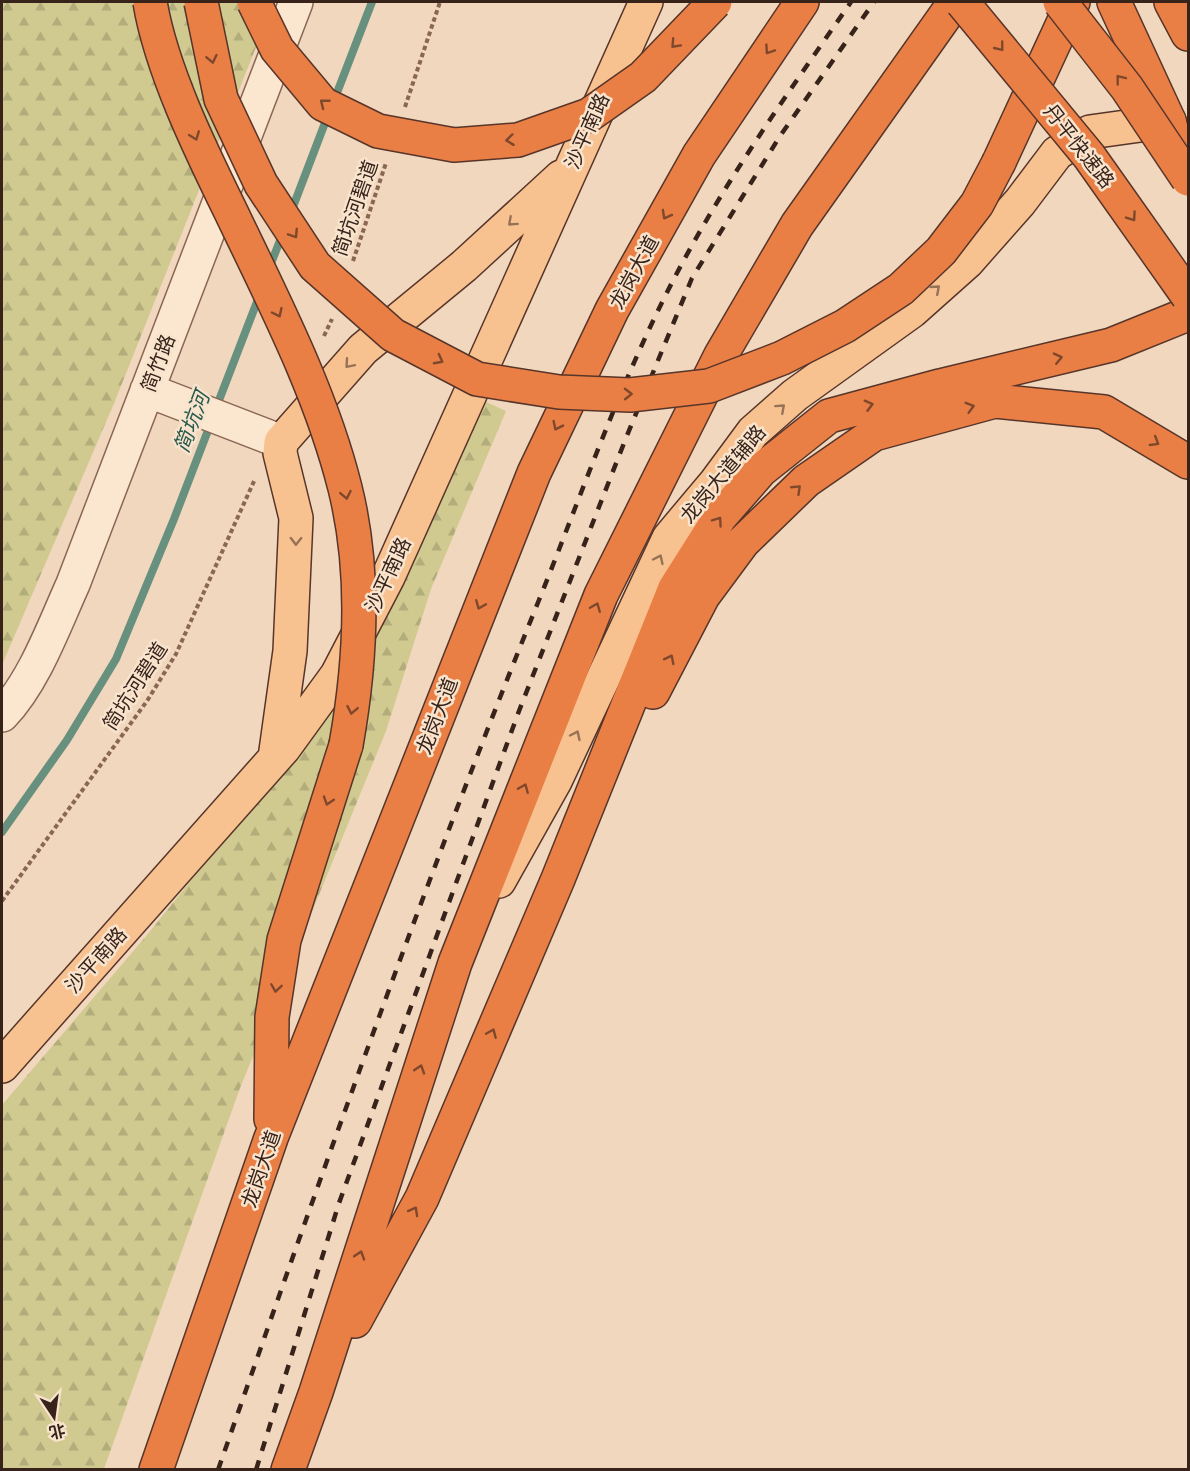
<svg xmlns="http://www.w3.org/2000/svg" width="1190" height="1471" viewBox="0 0 1190 1471" font-family="'Roboto Serif','Noto Sans SC',serif">
	<style>
		.forest { fill: url(#forest-firs) }
		.lines { fill: none; stroke-linecap: round; stroke-linejoin: round }
		.stream { stroke: #68907e; stroke-width: 8 }
		.minor-casing { stroke: #8a6655; stroke-width: 36 }
		.major-casing { stroke: #57352a; stroke-width: 36 }
		.highway-casing { stroke: #57352a; stroke-width: 36 }
		.path { stroke: #8a6655; stroke-width: 4; stroke-dasharray: 4.5 3; stroke-linecap: butt }
		.minor { stroke: #fbe6d0; stroke-width: 33 }
		.major { stroke: #f8c290; stroke-width: 33 }
		.highway { stroke: #e97f45; stroke-width: 33 }
		.rail { stroke: #38231b; stroke-width: 4.5; stroke-dasharray: 10 10; stroke-linecap: butt }
		.highway-bridge-casing { stroke: #57352a; stroke-width: 36; stroke-linecap: butt }
		.highway-bridge { stroke: #e97f45; stroke-width: 33 }
		.oneway { stroke: #7f482c }
		.oneway2 { stroke: #987256 }
		.labels { text-anchor: middle; stroke-width: 5; stroke-linejoin: round; paint-order: stroke }
		.street-label { font-size: 20px; fill: #38231b; stroke: #f8e3cd }
		.water-label { font-size: 21px; font-style: italic; fill: #28594c; stroke: #f8e3cd }
	</style>
	<defs>
		<pattern id="forest-firs" width="22" height="20" patternUnits="userSpaceOnUse" patternTransform="scale(1.5)"><rect width="22" height="20" fill="#d0ca90"/><path d="M5 1l3.5 6h-7zM16 11l3.5 6h-7z" fill="#b3ad7c"/></pattern>
	</defs>
	<rect width="100%" height="100%" fill="#f1d7bd"/>
	<path class="forest" d="M2 2H274L115 401 2 665Z
		M482 400 506 411 431 589 386 731 240 1088 104 1469 2 1470V1105L147 935 243 816Z"/>
	<g class="lines">
		<path class="stream" d="M333 103 372 2
			M291 212 328 115
			M268 271 283 233
			M216 408 260 294
			M2 832 67 740 116 659 174 519 212 420"/>
		<g class="minor-casing">
			<path id="minor" d="M147 390 269 437
				M2 715C34 682 54 626 73 584L296 2"/>
		</g>
		<g class="major-casing">
			<path id="major" d="M275 758 290 651 296 518 280 453 281 442 363 349 464 266 561 177
				M499 881 555 781 669 538 716 482 753 432 795 395 912 311 967 262 1020 202 1057 153 1090 132 1169 121
				M2 1066 284 748 337 675 388 577 646 2"/>
		</g>
		<g class="highway-casing">
			<path id="highway" d="M1114 2 1169 121 1180 163
				M1171 2 1188 34
				M999 162 1073 2
				M653 692 703 596 743 542 806 481 874 434 995 401 1104 412 1188 462
				M271 1119 272 1017 284 940 346 745
				M355 1321 422 1198 558 879 675 588 720 517 761 470 829 416 940 386 1111 345 1188 314
				M156 1470 271 1138 534 473 612 310 699 155 802 2
				M288 1470 316 1392 455 963 601 595 721 355 797 225 955 2"/>
		</g>
		<path class="path" d="M405 107 440 2
			M353 261 386 163
			M324 336 332 319
			M2 901 147 701 176 654 255 479"/>
		<use href="#minor" class="minor"/>
		<use href="#major" class="major"/>
		<use href="#highway" class="highway"/>
		<path class="rail" d="M218 1470C320 1178 423 886 539 600 583 491 622 377 677 273 727 178 790 90 851 2
			M256 1470 339 1203 519 711 626 438 692 278 780 136 874 2"/>
		<g class="highway-bridge-casing">
			<path id="highway-bridge" d="M150 2C161 69 201 151 231 212 274 302 321 392 345 488 366 572 361 661 346 745
				M201 2 221 99 261 184 315 266 393 335 477 379 559 392 630 395 709 386 782 358 845 326 901 289 941 251 977 204 999 162
				M254 2 277 49 323 104 378 131 454 145 518 140 589 115 643 77 715 2
				M962 2 1089 156 1188 296
				M1060 2 1127 88 1188 179"/>
		</g>
		<use href="#highway-bridge" class="highway-bridge"/>
	</g>
	<defs><path id="oneway-chevron" d="M-2-3.5L2.5 0L-2 3.5" fill="none" stroke-width="1.6" stroke-linecap="round" stroke-linejoin="round" transform="scale(1.5)"/></defs>
	<g class="oneway">
		<use href="#oneway-chevron" transform="translate(675 44) rotate(133)"/>
		<use href="#oneway-chevron" transform="translate(1000 47) rotate(51)"/>
		<use href="#oneway-chevron" transform="translate(769 50) rotate(124)"/>
		<use href="#oneway-chevron" transform="translate(212 59) rotate(78)"/>
		<use href="#oneway-chevron" transform="translate(1120 79) rotate(-128)"/>
		<use href="#oneway-chevron" transform="translate(324 103) rotate(-142)"/>
		<use href="#oneway-chevron" transform="translate(195 136) rotate(69)"/>
		<use href="#oneway-chevron" transform="translate(510 140) rotate(173)"/>
		<use href="#oneway-chevron" transform="translate(666 215) rotate(119)"/>
		<use href="#oneway-chevron" transform="translate(1132 217) rotate(55)"/>
		<use href="#oneway-chevron" transform="translate(294 234) rotate(57)"/>
		<use href="#oneway-chevron" transform="translate(278 313) rotate(65)"/>
		<use href="#oneway-chevron" transform="translate(1058 358) rotate(-13)"/>
		<use href="#oneway-chevron" transform="translate(439 360) rotate(28)"/>
		<use href="#oneway-chevron" transform="translate(628 394) rotate(-1)"/>
		<use href="#oneway-chevron" transform="translate(869 405) rotate(-15)"/>
		<use href="#oneway-chevron" transform="translate(970 407) rotate(-16)"/>
		<use href="#oneway-chevron" transform="translate(557 426) rotate(116)"/>
		<use href="#oneway-chevron" transform="translate(1155 442) rotate(31)"/>
		<use href="#oneway-chevron" transform="translate(797 489) rotate(-44)"/>
		<use href="#oneway-chevron" transform="translate(346 495) rotate(79)"/>
		<use href="#oneway-chevron" transform="translate(718 521) rotate(-55)"/>
		<use href="#oneway-chevron" transform="translate(480 605) rotate(112)"/>
		<use href="#oneway-chevron" transform="translate(596 607) rotate(-68)"/>
		<use href="#oneway-chevron" transform="translate(670 659) rotate(-63)"/>
		<use href="#oneway-chevron" transform="translate(352 710) rotate(101)"/>
		<use href="#oneway-chevron" transform="translate(524 788) rotate(-68)"/>
		<use href="#oneway-chevron" transform="translate(328 801) rotate(108)"/>
		<use href="#oneway-chevron" transform="translate(276 988) rotate(99)"/>
		<use href="#oneway-chevron" transform="translate(492 1033) rotate(-67)"/>
		<use href="#oneway-chevron" transform="translate(420 1069) rotate(-72)"/>
		<use href="#oneway-chevron" transform="translate(414 1211) rotate(-61)"/>
		<use href="#oneway-chevron" transform="translate(360 1255) rotate(-72)"/>
	</g>
	<g class="oneway2">
		<use href="#oneway-chevron" transform="translate(512 222) rotate(138)"/>
		<use href="#oneway-chevron" transform="translate(936 289) rotate(-41)"/>
		<use href="#oneway-chevron" transform="translate(349 364) rotate(131)"/>
		<use href="#oneway-chevron" transform="translate(781 408) rotate(-42)"/>
		<use href="#oneway-chevron" transform="translate(296 541) rotate(91)"/>
		<use href="#oneway-chevron" transform="translate(659 559) rotate(-65)"/>
		<use href="#oneway-chevron" transform="translate(576 735) rotate(-65)"/>
	</g>
	<g class="labels">
		<g class="street-label">
			<text transform="translate(587 131) rotate(-66)" y="7">沙平南路</text>
			<text transform="translate(1079 146) rotate(52)" y="7">丹平快速路</text>
			<text transform="translate(355 208) rotate(-71)" y="7">简坑河碧道</text>
			<text transform="translate(634 272) rotate(-61)" y="7">龙岗大道</text>
			<text transform="translate(158 363) rotate(-69)" y="7">简竹路</text>
			<text transform="translate(723 474) rotate(-50)" y="7">龙岗大道辅路</text>
			<text transform="translate(388 575) rotate(-65)" y="7">沙平南路</text>
			<text transform="translate(135 686) rotate(-57)" y="7">简坑河碧道</text>
			<text transform="translate(437 716) rotate(-69)" y="7">龙岗大道</text>
			<text transform="translate(96 960) rotate(-48)" y="7">沙平南路</text>
			<text transform="translate(261 1169) rotate(-71)" y="7">龙岗大道</text>
		</g>
		<g class="water-label">
			<text transform="translate(192 422) rotate(-69)" y="7">简坑河</text>
		</g>
	</g>
	<rect width="1190" height="1471" fill="none" stroke="#38231b" stroke-width="6"/>
	<g transform="translate(54 1417) rotate(167)" stroke="#f8e3cd" stroke-width="4.5" paint-order="stroke">
	<path d="M0-4.5L10 22L0 15L-10 22Z" fill="#38231b"/>
	<text y="-9" font-size="16" font-weight="bold" text-anchor="middle" fill="#38231b">北</text>
	</g>
</svg>
